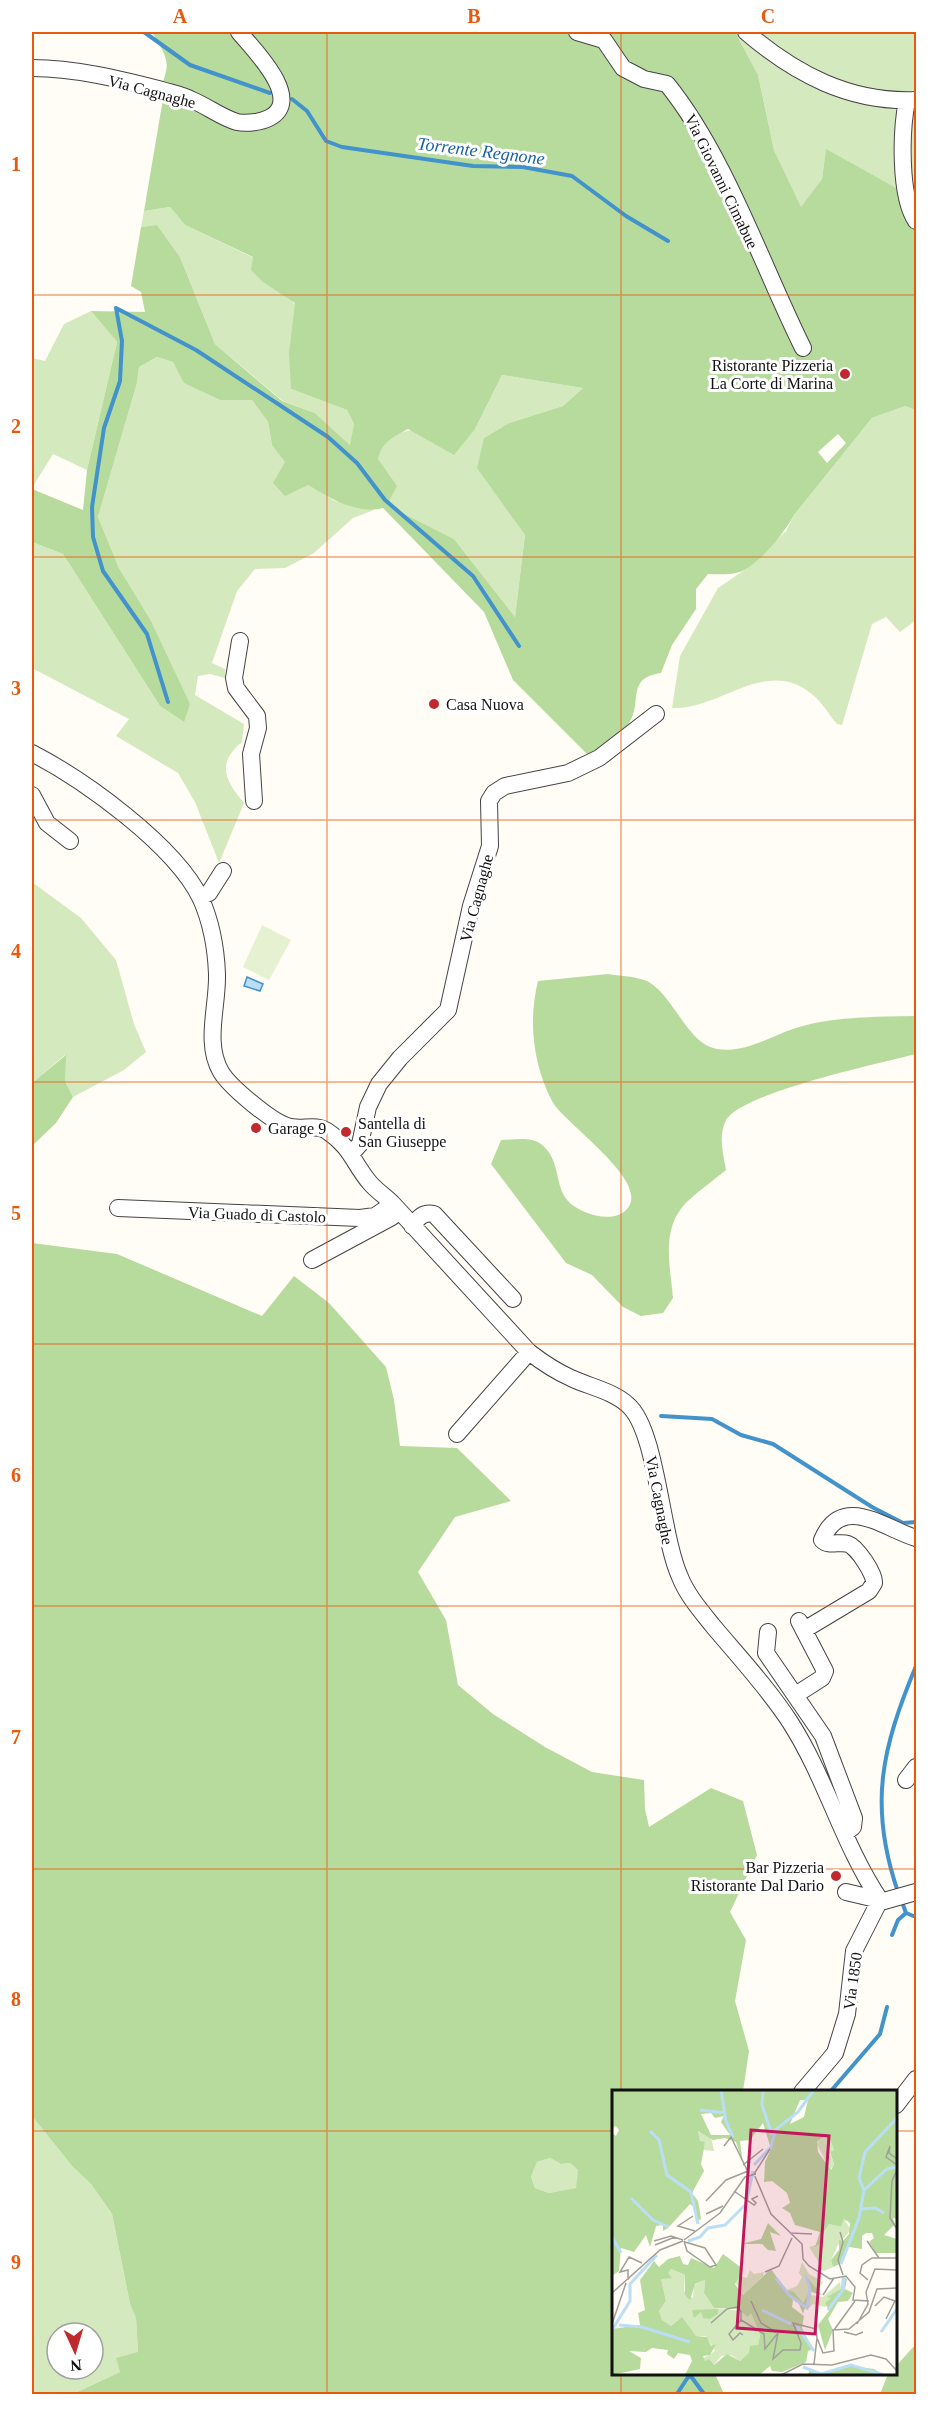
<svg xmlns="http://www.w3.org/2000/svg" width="948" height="2426" viewBox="0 0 948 2426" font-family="'Times New Roman',serif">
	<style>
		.green { fill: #d4eabe; fill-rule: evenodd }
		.forest { fill: #b7db9d; fill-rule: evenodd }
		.pitch { fill: #e5f1d0 }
		.water { fill: #badef6; stroke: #4292cc; stroke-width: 1.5 }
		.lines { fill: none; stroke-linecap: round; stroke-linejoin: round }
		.stream { stroke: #4292cc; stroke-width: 4 }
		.minor-casing { stroke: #444; stroke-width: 18 }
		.minor { stroke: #fff; stroke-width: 16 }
		.grid { fill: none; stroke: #e8590c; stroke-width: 1.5; stroke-opacity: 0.55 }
		.poi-dot { fill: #c0292d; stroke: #fff; stroke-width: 2 }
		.labels { text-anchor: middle; stroke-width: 6; stroke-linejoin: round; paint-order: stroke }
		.street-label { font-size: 16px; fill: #111; stroke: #fff }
		.poi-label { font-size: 16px; fill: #111; stroke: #fff; text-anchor: start }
		.water-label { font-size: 18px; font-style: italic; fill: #1a64a3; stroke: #fff }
		.inset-river { fill: none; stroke: #badef6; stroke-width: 3 }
		.inset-road { fill: none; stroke: #a09f9a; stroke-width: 1.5 }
		.view { fill: #c2185b; fill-opacity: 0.15; stroke: #c2185b; stroke-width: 3 }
		.inset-edge { fill: none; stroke: #111; stroke-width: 3 }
		.neatline { fill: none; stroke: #e8590c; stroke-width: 2 }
		.grid-label { font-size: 20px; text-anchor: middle; font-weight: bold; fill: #e8590c }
	</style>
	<rect width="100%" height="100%" fill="#fffdf5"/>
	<path class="green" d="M735 32H916V199L826 150 822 179 801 208 774 150 758 75Z
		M170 207 185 225 254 258 295 304 291 389 347 410 354 424 351 446 315 413 283 401 215 344 180 257 157 225 141 227 144 211Z
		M91 311 117 342 87 470 53 454 32 488V358L45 361 64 324Z
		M157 357 173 362 185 383 220 400H252L268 422 272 445 308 485 335 501 374 510 353 518 314 553 285 568 255 569 237 591 212 663 225 669V678L210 674 198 676 195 695 244 724 242 742C216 763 225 781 244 803L219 863 195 802 178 773 116 736 129 719 32 668V542L63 554 160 706 184 722 150 619 119 568 98 517 137 383 139 367Z
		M502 375 583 388 563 406 509 423 484 438 507 508 525 535 515 617 454 539 387 505C384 491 378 474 378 459 378 420 450 429 475 429Z
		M905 406 916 410V620L900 632 886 617 872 624 842 725 837 724C829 715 822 702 813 695 767 655 721 710 672 708L680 656 718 588 746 569 786 531 794 515 872 418Z
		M32 882 81 918 116 960 134 1024 146 1052 124 1070 73 1097 65 1081V1055L32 1083Z
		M32 2116 72 2166 91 2184 112 2214 130 2304 136 2317 138 2353 117 2358 120 2372 73 2394H32ZM57 2333H93V2369H57Z
		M550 2158 561 2164 570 2163 578 2170 577 2188 549 2193 535 2188 531 2177 537 2162Z"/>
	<path class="forest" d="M152 32H735L758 75 774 150 801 207 822 179 826 149 916 199V410L905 406 872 418 794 515C785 532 762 560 746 569 735 576 721 574 708 574L696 589V609L672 645 661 673C625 678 643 703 629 723 620 735 600 746 588 755L513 680 484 612 383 508C358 515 329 498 308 485L285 496 273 483 285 462 272 445 268 422 252 400H220L184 383 173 362 157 357 139 367 137 383 98 517 119 568 150 619 190 704 184 722 160 706 63 554 32 542V489L83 510 87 470 117 342 91 311 145 312 141 292 131 286 141 227 157 225 180 257 215 344 282 401 315 413 350 445 354 424 347 410 291 389 289 353 295 303 263 282 251 270 253 257 185 225 170 207 144 211 163 99C161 83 163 85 166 71 170 58 158 43 152 32ZM502 375 583 388 563 406 509 423 484 438 477 468 525 535 515 617 454 539 387 505 397 486 378 459C382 442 393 437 408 429L454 455 475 429ZM838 434 846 443 827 463 818 452Z
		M608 974C619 976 633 976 644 980 668 988 683 1032 706 1045 732 1059 766 1039 790 1030 829 1016 875 1017 916 1016V1054C881 1063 741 1093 726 1120 718 1136 723 1153 726 1170 714 1180 701 1189 689 1200 660 1226 670 1264 673 1298L663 1313 641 1316 623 1307 592 1275 566 1263 491 1164 501 1140C514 1140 530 1136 541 1144 561 1159 554 1186 568 1201 580 1214 612 1224 626 1210 654 1183 564 1124 552 1101 533 1064 528 1021 538 981Z
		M66 1055 65 1081 73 1097 56 1123 32 1146V1083Z
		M32 1243 117 1254 262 1316 294 1276 329 1303 386 1367 394 1400 400 1446 457 1448 511 1501 455 1517 418 1572 446 1620 458 1685 493 1714 545 1747 592 1772 644 1780 645 1809 649 1827 711 1788 743 1801 757 1855 730 1912 746 1940 735 2001 749 2051 743 2091 614 2092V2374H715L724 2394H73L120 2372 116 2358 138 2352 136 2318 130 2304 112 2214 91 2184 72 2166 32 2116ZM550 2158 561 2164 570 2163 578 2170 576 2188 549 2193 535 2188 531 2177 537 2162Z
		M916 2344V2394H880L888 2374H896V2366Z"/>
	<path class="pitch" d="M262 925 291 940 269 980 243 967Z"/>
	<path class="water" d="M247 977 263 984 260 991 244 986Z"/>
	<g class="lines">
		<path class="stream" d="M144 32 190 65 270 93
			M292 99 307 111 326 141 342 147 473 166 523 167 572 176 626 216 668 241
			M116 308 196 350 328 437 357 463 385 500 473 576 519 646
			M116 308 122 341 120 381 104 428 92 507 93 537 103 571 147 634 168 702
			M661 1416 712 1419 741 1435 773 1444 872 1507 903 1523 916 1522
			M898 1892C868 1805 882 1748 916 1666
			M906 1913 916 1917
			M892 1935 898 1920 906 1913 902 1902
			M830 2092 880 2034 887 2007
			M690 2375 704 2394
			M677 2394 690 2374"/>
		<g class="minor-casing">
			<path id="minor" d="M577 32 604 40 623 68 644 79 667 84C725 156 761 263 803 348
				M746 32C795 74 850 103 916 100
				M32 68C74 68 120 79 162 90 172 93 183 95 192 100 207 106 222 118 237 122 247 124 261 122 269 118 305 100 253 49 239 32
				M907 101C901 130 899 196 916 221
				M240 641 234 678 236 688 257 716 258 728 251 754 254 801
				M32 753C84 780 175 845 201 899 212 924 216 948 217 974 218 1006 204 1043 221 1072 230 1087 271 1121 287 1126 300 1131 315 1123 327 1131 352 1148 353 1163 370 1183 377 1191 386 1197 393 1204L529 1352C542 1362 555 1371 571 1378 590 1387 613 1391 628 1405 657 1430 661 1536 680 1577 687 1595 701 1611 713 1626 739 1657 768 1688 790 1722 826 1778 843 1845 880 1900
				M32 795 47 823 70 841
				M200 897 209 893 223 871
				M352 1153 360 1144 368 1107 379 1084 400 1058 448 1010 471 906 490 846 489 801 494 793 505 786 568 773 599 758 656 714
				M118 1208 360 1218 375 1216 393 1204
				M412 1226C419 1217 423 1212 434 1214L513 1299
				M312 1260 392 1217
				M457 1434 529 1352
				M804 1630 869 1591C870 1589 873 1585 874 1583 875 1574 857 1547 848 1544 839 1541 829 1547 822 1540 842 1492 885 1529 916 1538
				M768 1632 766 1653 823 1736 854 1818 853 1827 845 1833
				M797 1694 822 1678 825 1671 799 1621
				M906 1780 916 1767
				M846 1892 884 1901 916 1892
				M802 2092 835 2053 847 2014 854 1951 880 1900
				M896 2105 916 2079"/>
		</g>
		<use href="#minor" class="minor"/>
	</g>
	<path class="grid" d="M327 32V2394M621 32V2092M32 295H916M32 557H916M32 820H916M32 1082H916M32 1344H916M32 1606H916M32 1869H916M32 2131H614M896 2131H916M621 2374V2394"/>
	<g class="poi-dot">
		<circle cx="845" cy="374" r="6"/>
		<circle cx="434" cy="704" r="6"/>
		<circle cx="256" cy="1128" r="6"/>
		<circle cx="346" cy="1132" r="6"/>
		<circle cx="836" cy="1876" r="6"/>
	</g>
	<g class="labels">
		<g class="street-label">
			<text transform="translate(152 91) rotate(15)" y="6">Via Cagnaghe</text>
			<text transform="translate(722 181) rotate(64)" y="6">Via Giovanni Cimabue</text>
			<text transform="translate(476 898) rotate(-75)" y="6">Via Cagnaghe</text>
			<text transform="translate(257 1214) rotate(2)" y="6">Via Guado di Castolo</text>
			<text transform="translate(660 1500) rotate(79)" y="6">Via Cagnaghe</text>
			<text transform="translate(852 1981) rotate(-82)" y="6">Via 1850</text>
		</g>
		<g class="poi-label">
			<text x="833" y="371" text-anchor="end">Ristorante Pizzeria<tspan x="833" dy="18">La Corte di Marina</tspan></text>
			<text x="446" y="710">Casa Nuova</text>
			<text x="358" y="1129">Santella di<tspan x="358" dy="18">San Giuseppe</tspan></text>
			<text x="268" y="1134">Garage 9</text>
			<text x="824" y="1873" text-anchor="end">Bar Pizzeria<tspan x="824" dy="18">Ristorante Dal Dario</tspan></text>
		</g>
		<g class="water-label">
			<text transform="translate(481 151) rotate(7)" y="6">Torrente Regnone</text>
		</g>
	</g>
	<g transform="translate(612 2090)">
		<rect width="285" height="285" fill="#fffdf5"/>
		<path d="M90 40 99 47 102 61 91 60 93 52H88L86 42ZM217 47 222 60 218 63 222 74 218 80 205 54 206 49ZM232 129 239 140 227 153 219 170 221 177 212 181 207 178 208 174 197 157 210 153 208 149 217 134 229 137ZM190 172 197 184 211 192 205 200 191 185 198 201 192 214 175 200 185 196 190 187 187 183ZM59 179 73 185 72 201 81 208 82 195 93 190 92 203 102 218 139 222 148 245 146 256 128 271 119 265 109 266 102 275 90 269 103 261 94 246H84L69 228 59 236 50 231 47 221 54 211 49 189ZM138 180 142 184 152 182 151 186 131 205 123 192 126 186 135 188ZM228 192 229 199 213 217 201 214 197 218 198 205 211 207Z" fill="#d4eabe"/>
		<path d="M0 0H285V129L281 128 283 134 272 145 285 149V163H264L257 152 262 148 260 143H254L250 146V159L237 157 230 173 221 177 219 170 227 160V150L231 151 237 144 238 133 232 129 229 137 217 134 208 149 210 152 203 157 208 142 183 135 178 123 170 118 178 113 175 103 160 91 152 92 153 72 159 59 151 33 138 50 128 51 131 74 124 52 113 48 101 50 86 41 88 51 93 52 89 74 92 81 80 103 86 111 89 129 84 132 82 117 78 114 56 138 51 141V135L44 136 38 157 34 145 22 162 9 158 7 181 0 186V43L4 46 7 40 4 36 0 38ZM188 10H196L192 27 178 34ZM99 23 103 28 112 26 109 32 118 45H99L89 24ZM212 47H217L222 60 218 62 222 74 219 80 206 62 205 51ZM156 133 169 146 158 142 164 161 156 160 150 154H129L149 149ZM111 164 131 179 123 194 131 205 159 179 174 200 182 202 191 213 198 201 192 184 210 205 199 202 197 218H193L191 224 187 214 177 206 181 210 180 217 192 226 190 238 201 259 196 261 194 272 170 282 160 281 158 276 147 285H73L80 271 78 265 66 263 62 269 55 264 56 260 40 258 34 262 17 261 29 268 28 279 0 285V239L28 235 26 223 33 220 28 190 42 171 47 177 56 169 68 166 71 174 76 175 79 168 102 178ZM59 179 73 185V205L78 210 83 194 93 190 92 203 102 218 126 219 136 227 139 223 148 245 146 255 138 256 137 263 128 271 115 264 102 275 97 269 93 271 91 266 98 265 104 254 99 256 95 247 84 246 70 227 59 236 50 230 47 221 54 211 49 189 60 188 56 183ZM230 186 235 189 233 199 241 203 236 211 226 212 216 229 221 240 213 260 206 235 217 221 213 213 219 208 215 207 229 199ZM106 219V224L98 229 91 228 89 222 82 228 80 220ZM239 276 262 279 272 285H196L198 279 210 284Z" fill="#b7db9d" fill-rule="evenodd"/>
		<path class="inset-river" d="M109 0 114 31 121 47M151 0 150 15 160 45M88 20 113 23M38 41 47 50 55 85 79 102 86 134M142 75 159 57 163 40 186 22 202 0M252 100 275 79 285 77M19 108 41 130 57 137M248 119 263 118 272 123M0 147 9 163M76 151 88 147 96 138 113 135 134 114 141 81M229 174 247 128 252 100 247 88 253 62 285 28M164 188 178 206 195 218 198 199 193 185M150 220 179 234M216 220 231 200 232 187M7 235 30 237 78 252M185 236 202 261M0 240 18 211V194L45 165M269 242 285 219M191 277 209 284 239 275 272 285"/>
		<path class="inset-road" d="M112 56 119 47 137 84M285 69 277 63 278 56 274 67 285 75M131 75 151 59M285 80 280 91 278 128 285 139M142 84 159 124 190 154 191 169 197 176 218 189 234 186 243 197 241 210 257 211M142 84 158 59M122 101 142 115 144 113 140 109 146 106M94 111 114 90 136 81M94 124 111 116M81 126 66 136 83 141M228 142 231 152 226 170 231 185M178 143 200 144M72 150 108 123 133 87 144 84M42 151 59 146 71 150M72 151 75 161 98 177 104 175 93 158 73 152M255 151 267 168M43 155 63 147M153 182 167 176 180 148M16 190V180L8 182 17 167 30 173M256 190 248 183 250 175 260 168H285M254 202 263 179 285 180M0 203 48 160 71 151M211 205 222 188M139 211 149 233 164 242M263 216 272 207 283 211 274 229M129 230 152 244 153 259 166 243 161 269 171 260H188L189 253 181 233 204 239 205 248M129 230 117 244 121 250 128 243 131 245M99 233 115 219 125 217 129 221V230M0 234 14 193M245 234 256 214 254 202M222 240 243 211M232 242 244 245 251 242M202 274 205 248 211 263 222 261 221 240 237 239 257 222 265 199 285 198M169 285 191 274 220 275 259 265 274 269 285 281"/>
		<path class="view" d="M139 40 217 46 203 244 125 238Z"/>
		<rect width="285" height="285" class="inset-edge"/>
	</g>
	<rect width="948" height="2426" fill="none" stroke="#ffffff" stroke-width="66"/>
	<g transform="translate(75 2351) rotate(176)"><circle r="28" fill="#ffffff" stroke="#a0a0a0" stroke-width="1.5"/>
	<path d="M0-4.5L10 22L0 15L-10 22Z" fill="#c0292d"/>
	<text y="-9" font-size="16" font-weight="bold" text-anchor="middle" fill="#111111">N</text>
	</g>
	<rect x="33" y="33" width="882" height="2360" class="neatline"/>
	<g class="grid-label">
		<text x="180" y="23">A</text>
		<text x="474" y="23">B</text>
		<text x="768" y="23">C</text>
		<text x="16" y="171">1</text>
		<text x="16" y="433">2</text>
		<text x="16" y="695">3</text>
		<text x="16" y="958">4</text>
		<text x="16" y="1220">5</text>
		<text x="16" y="1482">6</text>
		<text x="16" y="1744">7</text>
		<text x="16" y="2006">8</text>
		<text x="16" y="2269">9</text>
	</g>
</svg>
